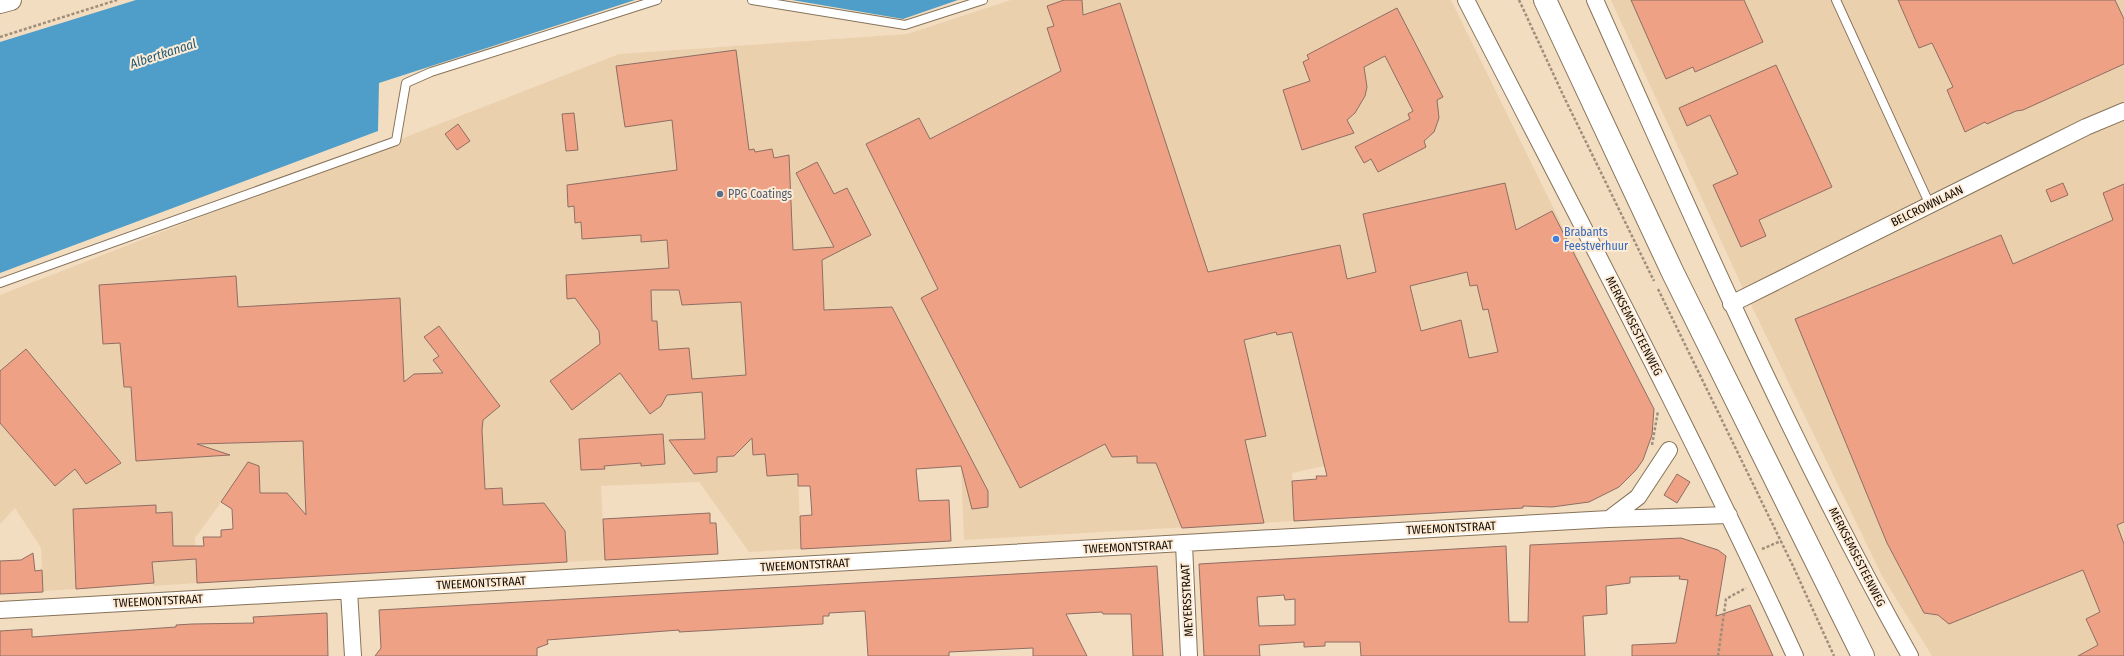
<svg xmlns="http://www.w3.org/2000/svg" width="2124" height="656" viewBox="0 0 2124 656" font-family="'Fira Sans Condensed',sans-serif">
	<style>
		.built { fill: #ebd0ae }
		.water { fill: #4e9ec9 }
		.building { fill: #efa186; stroke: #8e6e63; fill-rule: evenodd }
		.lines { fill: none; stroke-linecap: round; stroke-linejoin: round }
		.service-casing { stroke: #867359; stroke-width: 10 }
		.minor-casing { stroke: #867359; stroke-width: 18 }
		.tertiary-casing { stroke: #867359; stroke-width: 22 }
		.secondary-casing { stroke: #867359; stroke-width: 24 }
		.path { stroke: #9f8e7a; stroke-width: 2.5; stroke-dasharray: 3 2; stroke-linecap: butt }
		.service { stroke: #fff; stroke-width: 8 }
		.minor { stroke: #fff; stroke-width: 16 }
		.tertiary { stroke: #fff; stroke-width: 20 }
		.secondary { stroke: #fff; stroke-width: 22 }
		.service-dot { fill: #5c6f8a; stroke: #fdebd5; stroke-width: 1.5 }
		.shop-dot { fill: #3f7fe0; stroke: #fdebd5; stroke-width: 1.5 }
		.labels { text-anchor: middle; stroke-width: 4; stroke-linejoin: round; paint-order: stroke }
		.service-label { font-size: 12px; fill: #4e5e75; stroke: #fdebd5; text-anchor: start }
		.street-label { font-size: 12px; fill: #130c04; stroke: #fdebd5 }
		.shop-label { font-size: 12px; fill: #366cbe; stroke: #fdebd5; text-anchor: start }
		.water-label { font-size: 13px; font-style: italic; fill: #1c5a78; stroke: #fdebd5 }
	</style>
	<rect width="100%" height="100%" fill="#f3ddc1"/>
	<path class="built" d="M1011 0H1451L1610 323 1361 458 1292 473 1294 521 964 540 961 466 798 474 801 549 749 552 699 482 601 486 605 560 567 562 565 531 544 503 308 517 287 493H280L284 578 264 579 259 466 248 462 231 489 195 538 197 583 153 586 150 536 74 541 76 589 43 591 41 548 15 508 0 524V295L619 54 907 34Z
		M1611 0H2124V656H1932L1882 576 1739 280Z"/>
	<path class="water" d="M136 0H635L379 83 378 131 0 273V42Z
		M792 0H958L903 19Z"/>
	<path class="building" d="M1064 0H1082L1083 15 1120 3 1208 272 1340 245 1347 279 1376 272 1363 214 1505 183 1516 230 1552 211 1654 409 1652 435 1643 460 1636 470 1619 487 1589 502 1552 507 1523 506V508L1294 521 1292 481 1317 479 1316 476H1327L1292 332 1277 335 1276 332 1244 340 1266 436 1245 440 1264 523 1182 528 1156 463H1137V456L1112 457 1105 444 1020 488 921 298 938 289 866 144 919 118 930 139 1061 71 1047 28 1054 26 1047 6ZM1467 272 1470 286 1477 285 1483 310 1488 309 1498 352 1469 358 1461 320 1421 331 1410 286Z
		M1631 0H1744L1763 42 1695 72 1693 67 1666 79Z
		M1898 0H2115L2124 19V64L2023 110 2016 111 1987 124 1985 122 1965 132 1947 90 1953 87 1932 43 1919 48Z
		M1397 8 1443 97 1437 100 1439 118 1434 132 1424 141 1426 147 1378 172 1371 159 1364 163 1355 147 1410 119 1408 114 1413 111 1385 56 1364 67 1367 87 1365 96 1355 113 1347 120 1354 133 1302 150 1283 90 1310 81 1303 62 1309 59 1307 55Z
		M736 50 749 150 754 149 755 152 772 149 774 158 789 155 793 250 834 247 796 173 817 162 834 194 847 188 871 235 822 260 824 310 892 307 988 491V507L972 509 961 466 916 469 919 501 949 500 951 541 801 549 800 516 812 515 810 486H798V474L767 476 765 454 753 455 752 438 734 456 717 457V472L694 474 669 440 705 439 702 392 667 395 661 406 650 414 620 373 572 410 550 381 600 344 599 331 575 298 567 299 566 275 669 268 667 240 641 242V235L582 239 581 222 575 223 574 206 568 207 567 185 677 170 672 120 625 127 616 66ZM651 290H679L682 305 741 302 746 375 692 379 689 348 659 350 657 321H652Z
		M1776 65 1832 187 1759 220 1766 236 1741 247 1713 185 1738 174 1710 115 1687 126 1679 108Z
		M574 113 578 150 566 151 562 114Z
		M458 124 470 141 457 150 445 134Z
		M2063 183 2068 195 2051 202 2046 190Z
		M2124 184V522L2117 525 2124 544V656H2078L2098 645 2086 619 2100 612 2083 570 1949 624 1938 615 1924 613 1887 543 1795 319 2001 235 2013 264 2113 220 2103 193Z
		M236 276 238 307 400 298 404 382 414 374 443 373 433 360 439 356 424 337 439 326 500 406 483 420 482 430 485 489 502 488 503 505 544 503 565 531 567 562 197 583 196 559 152 562 154 583 76 589 73 509 156 505V513L172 512 173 546H204L203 537H221V530L233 529 232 509 221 502 248 462 259 466 260 493H287L306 515 303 441 197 444 230 455 136 461 131 387H124L120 343 103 344 99 285Z
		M26 349 121 463 86 484 75 469 55 486 0 423V371Z
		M663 434 665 464 641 466V463L604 466 605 469 581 470 579 439Z
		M1677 474 1690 482 1677 503 1664 495Z
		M710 513V523H716L718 554 605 560 603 519Z
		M1681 538 1718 550 1726 556 1716 616 1750 605 1773 656H1632V645L1676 643 1688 580 1679 579 1680 576 1630 577V583L1606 586 1607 614 1583 616 1585 656H1361L1360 642H1325V646L1304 647V642L1259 645 1260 656H1204L1199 564 1506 546 1509 622H1528L1530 545ZM1284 595 1285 600 1295 599V625L1259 626 1257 597Z
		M33 553 35 571 42 570 43 592 0 594V561L21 560Z
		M1157 566 1163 656H1133L1131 614H1103L1102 612 1066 614 1087 656H1033V648L949 652V656H868L865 611 829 613V616H823V624L679 632V630L547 640 548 644 537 648V656H375L381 648 379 610Z
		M327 613 328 656H0V631L32 629V637L176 627V625L192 624 254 623 253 617Z"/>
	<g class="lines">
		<g class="service-casing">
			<path id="service" d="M752 0 905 25 983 0
				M1836 0 1930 205
				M0 283 396 141 406 83 431 72 657 0"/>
		</g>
		<g class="minor-casing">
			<path id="minor" d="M1466 0C1578 218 1693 434 1795 656
				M1595 0C1694 221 1791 444 1910 656
				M1731 304 2086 127 2124 111
				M1609 519 1638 497 1669 450
				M1184 544 1189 656
				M349 591 353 656
				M0 610 1609 519 1729 515"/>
		</g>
		<g class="tertiary-casing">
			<path id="tertiary" d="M0 3 11 0"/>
		</g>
		<g class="secondary-casing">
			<path id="secondary" d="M1545 0 1673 273 1863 656"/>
		</g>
		<path class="path" d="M1519 0 1564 97 1654 281
			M0 37 117 0
			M1658 289 1793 566 1834 656
			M1652 445 1658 411
			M1762 549 1781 541
			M1718 656 1726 599 1746 588"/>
		<use href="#service" class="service"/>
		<use href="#minor" class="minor"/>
		<use href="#tertiary" class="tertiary"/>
		<use href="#secondary" class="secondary"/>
	</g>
	<circle class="service-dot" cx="720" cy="194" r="4"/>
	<circle class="shop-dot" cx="1556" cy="239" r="4"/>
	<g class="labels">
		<g class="service-label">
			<text x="728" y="198">PPG Coatings</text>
		</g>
		<g class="street-label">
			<text transform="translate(1927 206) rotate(-26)" y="4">BELCROWNLAAN</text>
			<text transform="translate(1634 326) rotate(63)" y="4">MERKSEMSESTEENWEG</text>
			<text transform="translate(1451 528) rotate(-3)" y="4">TWEEMONTSTRAAT</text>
			<text transform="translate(1128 547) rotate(-3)" y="4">TWEEMONTSTRAAT</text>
			<text transform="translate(1857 557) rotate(63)" y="4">MERKSEMSESTEENWEG</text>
			<text transform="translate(805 565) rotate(-3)" y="4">TWEEMONTSTRAAT</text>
			<text transform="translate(481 583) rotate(-3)" y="4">TWEEMONTSTRAAT</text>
			<text transform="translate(1187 600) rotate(-93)" y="4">MEYERSSTRAAT</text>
			<text transform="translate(158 601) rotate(-3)" y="4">TWEEMONTSTRAAT</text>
		</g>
		<g class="shop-label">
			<text x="1564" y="236">Brabants<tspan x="1564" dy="14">Feestverhuur</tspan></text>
		</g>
		<g class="water-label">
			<text transform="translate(163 53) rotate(-18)" y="5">Albertkanaal</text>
		</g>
	</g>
</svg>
